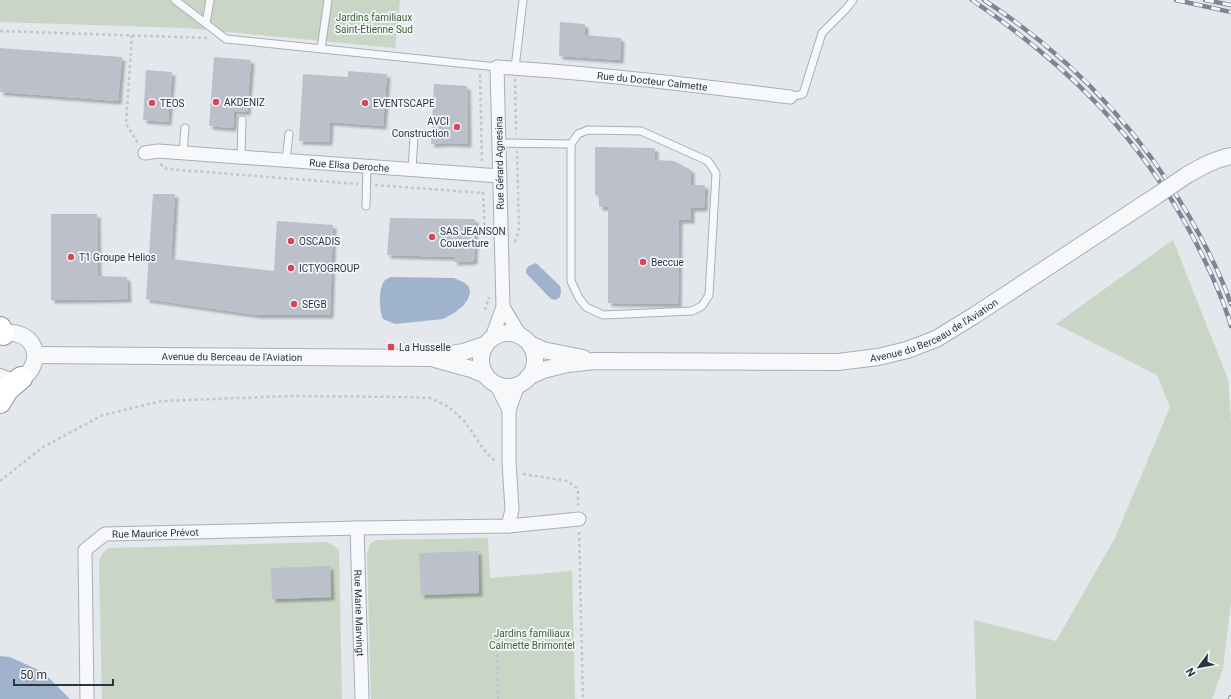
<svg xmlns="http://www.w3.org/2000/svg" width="1231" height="699" viewBox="0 0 1231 699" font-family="Roboto,sans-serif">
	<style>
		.green { fill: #c9d6c5 }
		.water { fill: #9fb4cc }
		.building { fill: #bbc0ca; filter: url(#shadow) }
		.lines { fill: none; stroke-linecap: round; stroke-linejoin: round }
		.service-casing { stroke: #a9aeb7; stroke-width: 9 }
		.minor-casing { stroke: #a9aeb7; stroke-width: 15 }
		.tertiary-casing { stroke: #a9aeb7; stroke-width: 18 }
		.trunk-casing { stroke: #8b94a3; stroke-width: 24 }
		.path { stroke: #c2c5cb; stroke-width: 2.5; stroke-dasharray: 3 3; stroke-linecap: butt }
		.service { stroke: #f7f8fa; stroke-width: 7 }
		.minor { stroke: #f7f8fa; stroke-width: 13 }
		.tertiary { stroke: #f7f8fa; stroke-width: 16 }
		.trunk { stroke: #fff; stroke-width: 22 }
		.rail-casing { stroke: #7d8696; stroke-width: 4.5 }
		.rail { stroke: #f4f6f9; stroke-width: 3; stroke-dasharray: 9; stroke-linecap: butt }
		.tertiary-bridge-casing { stroke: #a9aeb7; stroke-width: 18; stroke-linecap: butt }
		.tertiary-bridge { stroke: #f7f8fa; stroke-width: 16 }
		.poi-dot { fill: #d1495b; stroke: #f4f6f9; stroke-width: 1.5 }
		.labels { text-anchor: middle; stroke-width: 3.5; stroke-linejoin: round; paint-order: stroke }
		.park-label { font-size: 10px; fill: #3f6138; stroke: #f4f6f9 }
		.street-label { font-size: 10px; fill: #2b3445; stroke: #f4f6f9 }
		.poi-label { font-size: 10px; fill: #2b3445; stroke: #f4f6f9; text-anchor: start }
	</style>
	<defs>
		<filter id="shadow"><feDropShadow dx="3.5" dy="3.5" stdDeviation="1" flood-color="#0004"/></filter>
	</defs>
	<rect width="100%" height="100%" fill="#e4e7ec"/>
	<path class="green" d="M0 0H400L395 48 186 28 0 22Z
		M1173 240 1228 379 1231 422V602L1223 669 1212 699H976L974 620 1056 641 1115 538 1170 407 1157 375 1056 324Z
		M488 538 490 578 572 571 575 699H371L367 553 370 544 376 540Z
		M327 542 335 546 339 551 342 699H102L99 563C100 556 103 552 109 548Z"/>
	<path class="water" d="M536 263 560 286 561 291 560 297 556 300 551 299 526 273C525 267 530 265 536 263Z
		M391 277 454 278 465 283 469 287 470 293 468 299 463 306 454 313 443 319 395 324 383 319C379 310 378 288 385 280 386 280 390 277 391 277Z
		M0 656 10 657 43 672 70 699H0Z"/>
	<path class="building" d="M560 22 585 24V35L621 38 620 60 559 56Z
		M0 48 122 57 118 101 0 92Z
		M214 57 251 60 247 112 234 111 233 128 209 126Z
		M146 70 172 72 168 122 143 120Z
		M348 71 387 74 383 126 330 122 329 142 299 141 303 74 348 77Z
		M434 84 467 86 468 144 447 143 431 144Z
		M595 147 655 148V160L674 161 691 170V185H705L704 208H691V220H679L678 304 608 303V207H599V196L595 195Z
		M153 194H175L171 259 274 271 277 221 333 225 330 315H257L146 299Z
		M51 214H97L98 276 127 277 128 299 51 300Z
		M390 218 475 219 474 261 454 262V257L387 255Z
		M478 551 479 593 421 595 419 553Z
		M330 566 331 597 272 599 271 568Z"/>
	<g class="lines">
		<g class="service-casing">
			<path id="service" d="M175 0 226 39 497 67
				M206 23 210 0
				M321 49 328 0
				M515 68 523 0
				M790 97 803 94 822 33 846 9 853 0
				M499 143 571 144V281L579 298 586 307 603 315 692 311 702 306 709 295 716 173 708 161 641 131 588 130 578 134 571 144
				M183 153 185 128
				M241 157 242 120
				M286 160 289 134
				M412 169 414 137
				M366 206 367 166"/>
		</g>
		<g class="minor-casing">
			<g id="minor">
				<path id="s1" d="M145 153 158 151 500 176"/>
				<path d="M503 307 520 335"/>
				<path id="s2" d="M492 337 503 307 497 67C595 73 693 85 790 97"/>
				<path d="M496 384 509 410"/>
				<path d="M508 526 512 510 509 462V410L518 385"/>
				<path id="s3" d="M357 528 362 699"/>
				<path id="s4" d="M87 699 85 550 105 534 357 528 508 526 579 519"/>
			</g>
		</g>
		<g class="tertiary-casing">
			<g id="tertiary">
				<path d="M1187 175C1201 167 1215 159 1231 156"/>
				<circle cx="508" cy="360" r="27"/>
				<path d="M0 336C5 333 13 332 18 334 51 344 31 393 0 377"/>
				<path d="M530 344 543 350 583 358"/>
				<path id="s5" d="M35 355 429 358 463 352 484 345"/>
				<path d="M435 359 471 369 485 375"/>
				<path id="s6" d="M528 377 543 370 568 364 594 361 838 362 878 357 907 350 936 339 975 315 1156 196"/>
			</g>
		</g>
		<g class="trunk-casing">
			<path id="trunk" d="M0 328 3 334
				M0 402 7 390 21 378"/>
		</g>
		<path class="path" d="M0 31 208 38
			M132 35 126 124 138 143
			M480 74 482 163
			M515 79 516 134
			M160 164 167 169 358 184
			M375 185 483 193
			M483 192 485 238 487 248
			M515 242 519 230 517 151
			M485 310 489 297
			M523 474 568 481 578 489V507
			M0 481 43 447 103 415 162 401 291 396 406 397 430 398 449 407 465 422 485 451 496 462
			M579 532 583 699
			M497 642 498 699"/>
		<use href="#service" class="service"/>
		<use href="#minor" class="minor"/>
		<use href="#tertiary" class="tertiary"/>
		<use href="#trunk" class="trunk"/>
		<g class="rail-casing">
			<path id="rail" d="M972 0C1067 65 1138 134 1193 237 1208 266 1222 295 1231 326
				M984 0C1071 57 1138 127 1189 216 1205 244 1220 273 1231 304
				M1176 0 1231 12
				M1205 0 1231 5
				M1230 699 1231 697"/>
		</g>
		<use href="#rail" class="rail"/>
		<g class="tertiary-bridge-casing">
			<path id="tertiary-bridge" d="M1156 196 1187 175"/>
		</g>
		<use href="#tertiary-bridge" class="tertiary-bridge"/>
	</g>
	<g class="poi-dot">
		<circle cx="216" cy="102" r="4"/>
		<circle cx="152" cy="103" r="4"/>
		<circle cx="365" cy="103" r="4"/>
		<circle cx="457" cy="127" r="4"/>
		<circle cx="432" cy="237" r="4"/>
		<circle cx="291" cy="241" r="4"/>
		<circle cx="71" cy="257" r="4"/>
		<circle cx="643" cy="262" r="4"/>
		<circle cx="291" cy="268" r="4"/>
		<circle cx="294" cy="304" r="4"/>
		<rect x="387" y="343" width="8" height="8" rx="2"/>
	</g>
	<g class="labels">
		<g class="park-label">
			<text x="374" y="21">Jardins familiaux<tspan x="374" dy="12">Saint-Étienne Sud</tspan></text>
			<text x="532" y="637">Jardins familiaux<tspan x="532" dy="12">Calmette Brimontel</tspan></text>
		</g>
		<g class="street-label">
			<text dy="4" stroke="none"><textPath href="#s2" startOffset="428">Rue du Docteur Calmette</textPath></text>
			<text transform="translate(499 163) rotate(-91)" y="4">Rue Gérard Agnesina</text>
			<text dy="4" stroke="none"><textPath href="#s1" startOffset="205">Rue Elisa Deroche</textPath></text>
			<text dy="4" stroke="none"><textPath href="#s6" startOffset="415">Avenue du Berceau de l'Aviation</textPath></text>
			<text dy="4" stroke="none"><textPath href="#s5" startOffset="197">Avenue du Berceau de l'Aviation</textPath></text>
			<text dy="4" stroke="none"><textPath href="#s4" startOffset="225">Rue Maurice Prévot</textPath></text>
			<text dy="4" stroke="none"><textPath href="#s3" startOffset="85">Rue Marie Marvingt</textPath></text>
		</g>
		<g class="poi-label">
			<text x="224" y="106">AKDENIZ</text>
			<text x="160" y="107">TEOS</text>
			<text x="373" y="107">EVENTSCAPE</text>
			<text x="449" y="125" text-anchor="end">AVCI<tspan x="449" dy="12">Construction</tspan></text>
			<text x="440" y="235">SAS JEANSON<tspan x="440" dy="12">Couverture</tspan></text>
			<text x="299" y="245">OSCADIS</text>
			<text x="79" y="261">T1 Groupe Helios</text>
			<text x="651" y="266">Beccue</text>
			<text x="299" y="272">ICTYOGROUP</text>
			<text x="302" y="308">SEGB</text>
			<text x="399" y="351">La Husselle</text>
		</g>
	</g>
	<g transform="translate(1199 667) rotate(238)" stroke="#f4f6f9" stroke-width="3" paint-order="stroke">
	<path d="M0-3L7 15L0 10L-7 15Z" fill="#2b3445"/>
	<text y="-6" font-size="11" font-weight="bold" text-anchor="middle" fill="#2b3445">N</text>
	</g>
	<path d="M14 679v6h99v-6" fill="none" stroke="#2b3445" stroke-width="2"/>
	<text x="20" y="679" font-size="12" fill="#2b3445" stroke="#f4f6f9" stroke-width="3" paint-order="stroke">50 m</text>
</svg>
